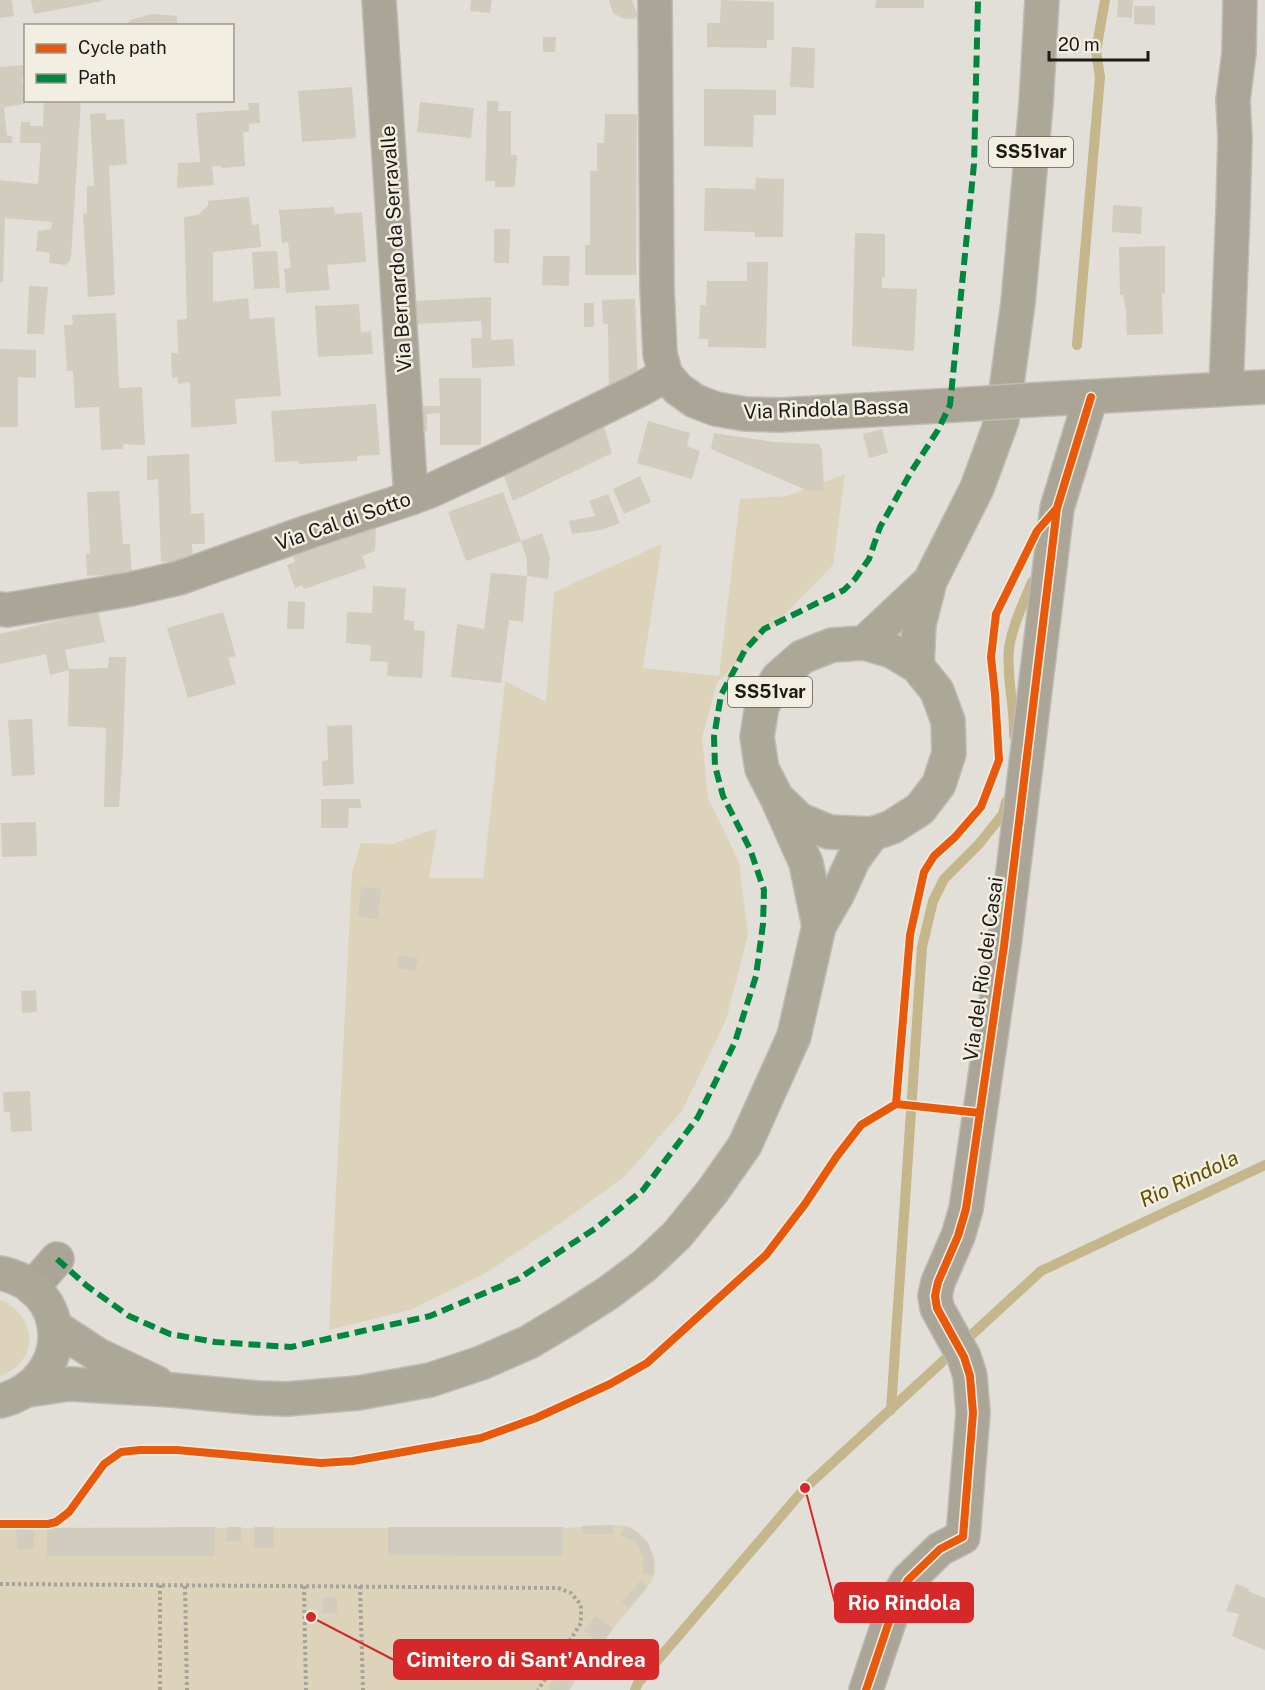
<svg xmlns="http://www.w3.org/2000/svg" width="1265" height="1690" viewBox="0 0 1265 1690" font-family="'Public Sans',sans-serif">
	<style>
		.green { fill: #dcd3ba }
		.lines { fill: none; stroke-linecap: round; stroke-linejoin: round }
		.stream { stroke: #c5b68b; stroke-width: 10 }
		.building { fill: #d1ccbd }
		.minor-casing { stroke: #bdbbb6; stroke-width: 36 }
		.major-casing { stroke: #bdbbb6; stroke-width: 36 }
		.path { stroke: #a6a398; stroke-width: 4; stroke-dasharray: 3 3; stroke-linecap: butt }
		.minor { stroke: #aaa597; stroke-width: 33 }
		.major { stroke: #aca898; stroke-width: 33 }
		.minor-bridge-casing { stroke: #bdbbb6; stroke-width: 36; stroke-linecap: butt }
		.minor-bridge { stroke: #aaa597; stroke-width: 33 }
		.quiet { stroke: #00873e; stroke-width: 6; stroke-dasharray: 12 6; stroke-linecap: butt }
		.cycleway-casing { stroke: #f2eee2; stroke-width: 11 }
		.cycleway { stroke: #e8590c; stroke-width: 8 }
		.labels { text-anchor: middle; stroke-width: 5; stroke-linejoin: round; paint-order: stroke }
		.shield { fill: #f2eee2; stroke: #5c5a53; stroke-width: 1.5 }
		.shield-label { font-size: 18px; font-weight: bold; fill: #1b1a16 }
		.street-label { font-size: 20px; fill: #1b1a16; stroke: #f2eee2 }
		.water-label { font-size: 21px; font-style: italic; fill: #634f01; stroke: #f2eee2 }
		.leader { fill: none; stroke: #d62828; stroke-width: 2 }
		.callout-dot { fill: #d62828; stroke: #f2eee2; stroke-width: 2 }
		.callout { fill: #d62828; stroke: #d62828; stroke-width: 2 }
		.callout-label { font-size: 21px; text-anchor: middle; font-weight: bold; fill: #fff }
	</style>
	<rect width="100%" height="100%" fill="#e2dfd8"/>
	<path class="green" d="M845 474 833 565 717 683 702 738 708 798 739 862 748 935 726 1020 682 1111 624 1177 562 1222 484 1274 410 1310 329 1330 352 872 361 843 393 844 437 828 429 878H483L505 681 546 702 554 592 662 544 643 668 719 676 740 499 787 496Z
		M0 1300C38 1315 40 1362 0 1376Z
		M613 1525C619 1526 626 1525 631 1528 647 1536 659 1557 654 1575 651 1586 629 1609 621 1619 603 1642 585 1666 569 1690H0V1528H563Z"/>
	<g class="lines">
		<path class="stream" d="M1077 345 1100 77 1096 51 1105 0
			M1014 736C1015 707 1006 678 1009 648 1012 627 1024 601 1032 582
			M891 1410 922 947 933 901 944 879 979 844 1003 814 1006 802
			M635 1690 638 1683 805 1488 1041 1271 1265 1165"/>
	</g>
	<path class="building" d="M0 0H12L14 16 0 18Z
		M31 0H102V1L34 14Z
		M471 0H492L490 13 470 11Z
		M609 0H632L638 16 633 19 622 18 613 13Z
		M721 0 774 2V40H767V48L707 47V23H720Z
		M876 0H924V8H875Z
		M1118 0H1133L1132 18 1117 17Z
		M1134 6H1155V25L1134 24Z
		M151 14 177 16V26H124L131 20Z
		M543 37H556L555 52H543Z
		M792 47 815 48 814 88 790 87Z
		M26 65V78H22L25 104 4 107 7 136H12V143H0V67Z
		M352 87 356 138 302 142 298 91Z
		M704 89 776 90V115H754L753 147 704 146Z
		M44 100H81L71 258 69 262 65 265 49 263 50 253 36 251 38 231 51 229 52 222 5 218 3 282H0V180L38 184 41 143H20L21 122H30V126H43Z
		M487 101H499L498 111H511V155H517L515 187H495V181H485Z
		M420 102 474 108 471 138 417 132Z
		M248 103H259L260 123 249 124V132H243L245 166 221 168V166H212L214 185 177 188 178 163 200 162 196 113 249 110Z
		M106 113V120L124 119 127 164 109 166 115 295 88 297 83 214 87 213V186H94L90 114Z
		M605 114H637L636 275H585V245H590V171H597V143H604Z
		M756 178 784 179 783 237H755V232L704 231 705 188 755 189Z
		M249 197 252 225 259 224 261 247 213 252V302L248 298 250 319 274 317 281 396 235 399 237 424 191 428 190 382 178 384 177 377 172 378 171 353H178L177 320 187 319 184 217 198 215 208 206V201Z
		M1113 205 1142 207 1141 234 1112 232Z
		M334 207 335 214 362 212 366 262 327 265 330 290 286 293 284 269 291 268 288 242 282 243 279 210Z
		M494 229H510L509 263H494Z
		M855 233 885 234V277H882V288L917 289 914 351 852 346Z
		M1165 246V293L1162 294 1163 334 1127 335 1126 311 1123 295H1120L1119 247Z
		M277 251 280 288 254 289 252 252Z
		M543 256H570L569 286 542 285Z
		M747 262H768L766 348 708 347V339H699L700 305H706L707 281H747Z
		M29 286 48 287 44 334H27Z
		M491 297V340L513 339 515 366 472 368 471 338H482L481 321 416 324 415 301Z
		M635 299 638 380 609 393 608 324H603L602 300Z
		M584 303H594V327H584Z
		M359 304 361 333 371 331 373 354 318 357 315 306Z
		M116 313 119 388 142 387 145 445 123 444V449L101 450 99 407 75 408 73 371H67L64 325H73L72 315Z
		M0 349 36 350V378L18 377V427H0Z
		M439 378H481V445H440V413L427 414V431L417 432 416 406H440Z
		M376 404 380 455 357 456V461L299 464V461L275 462 271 411Z
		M648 421 690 433 687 446 700 451 692 479 637 463Z
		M603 423 612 453 513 501 502 471Z
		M882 429 888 453 869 458 863 434Z
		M714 433 774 442 819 444 822 450 824 491 806 490 711 449Z
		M189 454 191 514 204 513 205 544H192L193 561 161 562 158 479 147 480V456Z
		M640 476 651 502 624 514 613 489Z
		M119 491 123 544H130L132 573 87 576 86 554H90L87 492Z
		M503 492 521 541 466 561 448 512Z
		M608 494 620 523 601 530 572 534 569 521 595 516 589 501Z
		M376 525 375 551 362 556 366 568 304 589 302 585 295 588 287 565 295 562 292 554Z
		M542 533 550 557 548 579 527 576V560L521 541Z
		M491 573 527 576 523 622 509 620 501 683 451 677 457 624 484 629Z
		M373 586 406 588 404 620 414 621V630L425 631 422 678 387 676 388 662 370 661 371 645 346 643 347 612 372 613Z
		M288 601 305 602 304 629H287Z
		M98 611 105 642 65 650 69 669 108 668 109 657H126L123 750 119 807H104L106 728 68 726 69 670 50 675 46 654 0 664V634Z
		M223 612 236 656 228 658 236 684 188 698 167 628Z
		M32 719 35 775 12 776 8 720Z
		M352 725 354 784 323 786 322 761 328 760 327 726Z
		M321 799H360L361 808H349L348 828H321Z
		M36 822 37 856 2 857 1 823Z
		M361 887 381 889 378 919 358 917Z
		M399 955 418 958 415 971 397 968Z
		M36 990 37 1012 22 1013 21 991Z
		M30 1091 32 1131 11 1132 10 1112H4L3 1092Z
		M613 1525V1534H583L582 1526Z
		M624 1526 636 1531 648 1543 654 1560V1575L643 1573V1558L638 1546 628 1538 621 1536Z
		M215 1527V1556H47V1528Z
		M227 1527H241V1541H226Z
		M254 1527H274V1548H254Z
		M388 1527H563V1556L388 1555Z
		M16 1528H34V1549H17Z
		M640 1581 647 1586 629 1608 622 1602Z
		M1236 1584 1249 1589 1248 1591 1265 1598V1650L1232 1636 1239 1614 1226 1611Z
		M337 1597V1613H322V1598Z
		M596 1616 613 1628 602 1644 584 1631Z
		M559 1672 574 1682 569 1690H551L548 1688Z"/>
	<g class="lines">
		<g class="minor-casing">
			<path id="minor" d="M379 0 411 498
				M655 0 657 287 660 354 666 375 678 389 695 401 716 409 745 414 780 415 973 404
				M1226 389 1233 210 1235 138 1233 100 1239 53 1240 0
				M1030 400 1265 387
				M0 609 7 610 131 589 179 578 302 534 411 498 432 490 499 459 641 389 666 375
				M32 1288 57 1259
				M866 1690 897 1598 908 1580 940 1549 963 1537 973 1413 970 1376 964 1357 937 1308 935 1296 938 1282 958 1236 966 1209 1004 946 1057 508 1091 397"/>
		</g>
		<g class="major-casing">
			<path id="major" d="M864 643 930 581
				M917 666 919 624 930 581 977 488 1002 420 1018 303 1036 104 1042 0
				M777 798 800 820 829 832 872 834 892 827 920 809 939 784 949 753 948 721 937 691 917 666 892 651 864 643 832 645 802 657 778 678 762 706 757 737 762 769 777 798 806 863 819 926
				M0 1273C74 1288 73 1383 0 1401
				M54 1326 98 1355 157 1383
				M28 1390 69 1384 172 1390 258 1398 287 1399 358 1393 430 1380 481 1363 529 1342 569 1318 608 1293 644 1266 677 1235 712 1192 745 1145 794 1036 819 926 838 893 853 860 872 834"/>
		</g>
		<path class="path" d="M0 1584 558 1588 571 1593 581 1605V1623L538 1690
			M185 1586 187 1690
			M304 1586 306 1690
			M360 1586 363 1690
			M160 1690V1585"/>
		<use href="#minor" class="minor"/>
		<use href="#major" class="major"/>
		<g class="minor-bridge-casing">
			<path id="minor-bridge" d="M973 404 1030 400"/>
		</g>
		<use href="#minor-bridge" class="minor-bridge"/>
		<path class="quiet" d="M57 1259 87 1286 129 1316 170 1334 215 1342 291 1347 430 1316 518 1279 596 1228 643 1190 698 1117 735 1042 756 976 763 924 764 890 750 849 723 796 715 766 714 737 721 695 745 650 764 629 844 590 855 579 869 559 880 527 911 472 938 430 950 405 974 164 978 0"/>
		<g class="cycleway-casing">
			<path id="cycleway" d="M896 1104 980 1113
				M0 1524H48L56 1522 69 1512 104 1464 121 1452 140 1450H177L321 1463 353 1461 481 1438 536 1418 610 1384 647 1363 766 1255 805 1204 837 1156 861 1125 896 1104 910 935 924 872 934 856 955 837 981 807 999 760 995 694 991 657 996 614 1037 531 1057 508
				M866 1690 897 1598 908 1580 940 1549 963 1537 973 1413 970 1376 964 1357 937 1308 935 1296 938 1282 958 1236 966 1209 1004 946 1057 508 1091 397"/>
		</g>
		<use href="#cycleway" class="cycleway"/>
	</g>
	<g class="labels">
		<g class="shield">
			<rect x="989" y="137" width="84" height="30" rx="4.5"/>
			<rect x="728" y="677" width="84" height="30" rx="4.5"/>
		</g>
		<g class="shield-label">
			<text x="1031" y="158">SS51var</text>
			<text x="770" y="698">SS51var</text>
		</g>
		<g class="street-label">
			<text transform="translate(396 249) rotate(-94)" y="7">Via Bernardo da Serravalle</text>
			<text transform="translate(826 409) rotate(-2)" y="7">Via Rindola Bassa</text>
			<text transform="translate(343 521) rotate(-19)" y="7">Via Cal di Sotto</text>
			<text transform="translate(983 969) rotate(-82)" y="7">Via del Rio dei Casai</text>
		</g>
		<g class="water-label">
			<text transform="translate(1189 1179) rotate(-25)" y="7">Rio Rindola</text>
		</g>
	</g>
	<path class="leader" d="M805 1488L835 1603M311 1617L394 1660"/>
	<g class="callout-dot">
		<circle cx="805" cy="1488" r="6"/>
		<circle cx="311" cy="1617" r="6"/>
	</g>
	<g class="callout">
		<rect x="835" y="1583" width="138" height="39" rx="6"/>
		<rect x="394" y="1640" width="264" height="39" rx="6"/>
	</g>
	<g class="callout-label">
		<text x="904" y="1610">Rio Rindola</text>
		<text x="526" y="1667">Cimitero di Sant'Andrea</text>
	</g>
	<rect x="24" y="24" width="210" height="78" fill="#f2eee2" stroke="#9c9990" stroke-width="1.5"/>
	<rect x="36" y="44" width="30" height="9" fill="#e8590c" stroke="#9c9990" stroke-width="1.5"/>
	<text x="78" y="54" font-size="18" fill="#1b1a16">Cycle path</text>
	<rect x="36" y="74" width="30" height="9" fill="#00873e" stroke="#9c9990" stroke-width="1.5"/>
	<text x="78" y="84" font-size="18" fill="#1b1a16">Path</text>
	<path d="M1049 51v9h99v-9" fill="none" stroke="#1b1a16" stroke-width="3"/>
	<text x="1058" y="51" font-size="18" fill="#1b1a16" stroke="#f2eee2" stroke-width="4.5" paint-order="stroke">20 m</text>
</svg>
